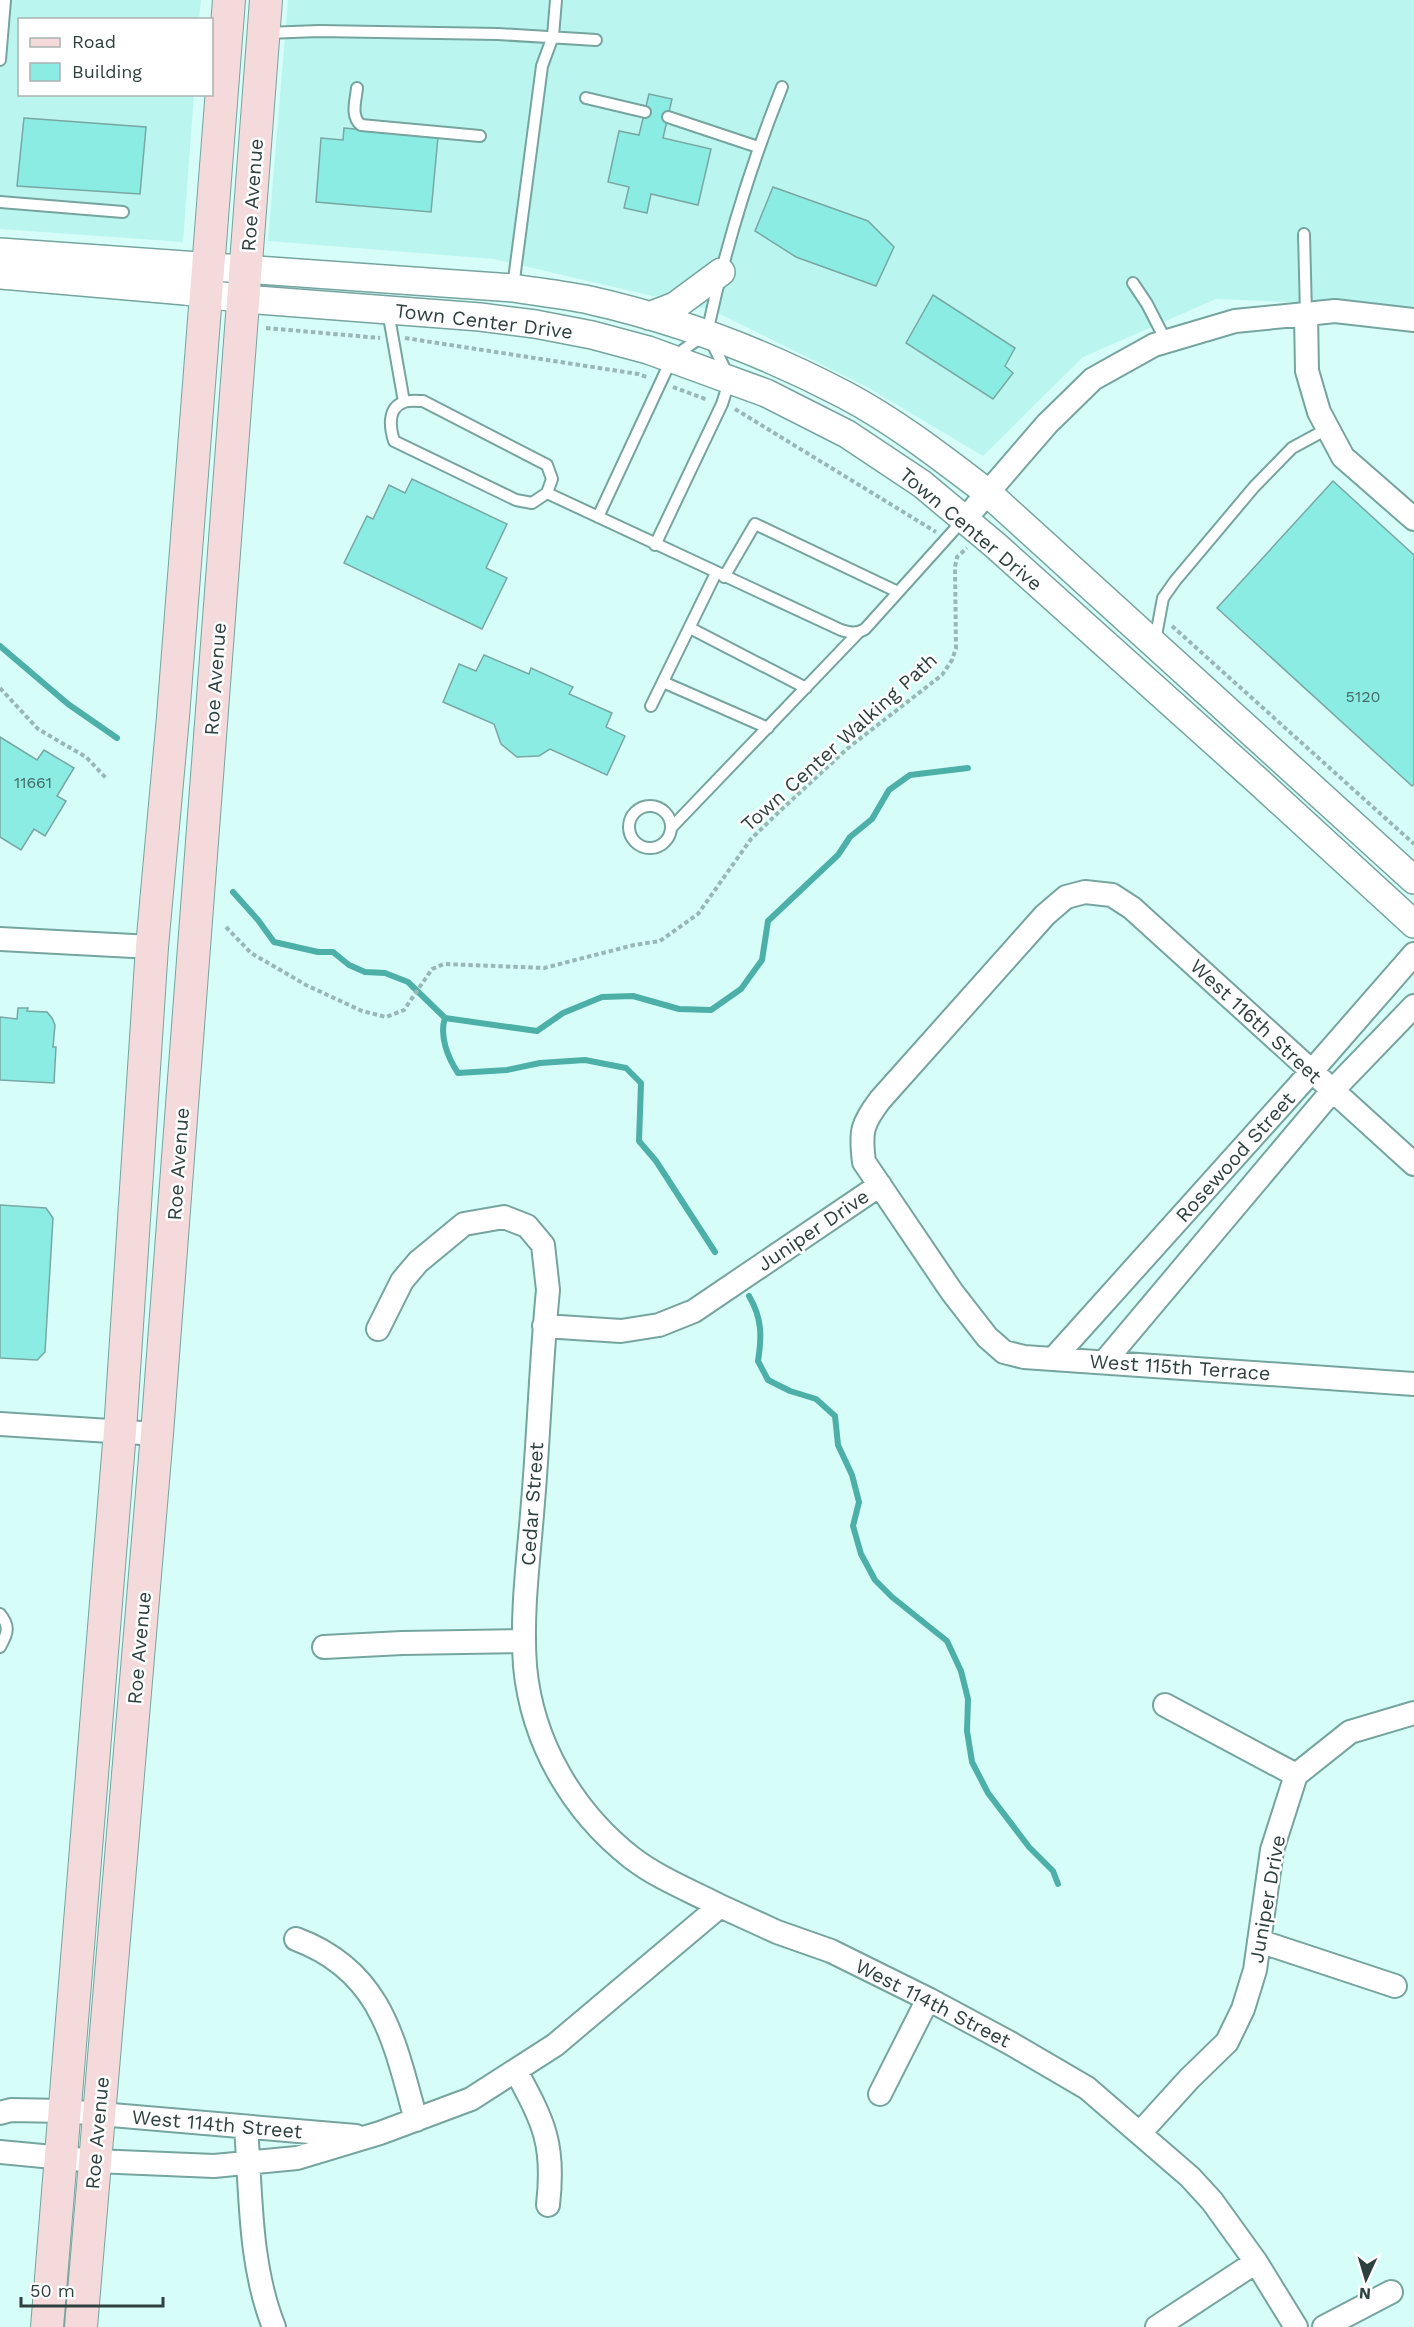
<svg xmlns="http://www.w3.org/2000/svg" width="1414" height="2327" viewBox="0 0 1414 2327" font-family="'Work Sans',sans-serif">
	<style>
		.built { fill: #bbf5ef }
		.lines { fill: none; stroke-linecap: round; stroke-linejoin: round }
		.stream { stroke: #4db0a8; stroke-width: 6 }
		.building { fill: #8aece3; stroke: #79a7a3; stroke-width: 1.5 }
		.service-casing { stroke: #76a49f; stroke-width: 14 }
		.minor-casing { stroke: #76a49f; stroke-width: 26 }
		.tertiary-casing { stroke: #76a49f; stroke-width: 30 }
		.secondary-casing { stroke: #76a49f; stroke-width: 34 }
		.path { stroke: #99b8b5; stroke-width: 4; stroke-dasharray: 4.5 3; stroke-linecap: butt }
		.service { stroke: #fff; stroke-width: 10 }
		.minor { stroke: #fff; stroke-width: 22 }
		.tertiary { stroke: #fff; stroke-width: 27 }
		.secondary { stroke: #f4dadb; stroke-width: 32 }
		.labels { text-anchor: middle; stroke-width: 5; stroke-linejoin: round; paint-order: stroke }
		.number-label { font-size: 16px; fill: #456c68 }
		.street-label { font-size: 20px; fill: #2e413f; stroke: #fff }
	</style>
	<rect width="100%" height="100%" fill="#d7fdf9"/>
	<path class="built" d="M0 0H201L199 19 20 20V94L194 95 183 242 0 229Z
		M288 0H1414V307L1216 299 1083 357 983 456 867 387 712 310 494 259 268 241Z"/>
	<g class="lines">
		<path class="stream" d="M0 646 68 704 117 738
			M233 892 258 920 274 942 318 952H333L349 965 365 972 385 973 408 982 445 1018 537 1031 563 1013 602 997 633 996 679 1009 711 1010 741 989 762 960 768 921 838 855 850 837 872 819 889 790 910 775 968 768
			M445 1018C439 1036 448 1058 458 1073L507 1070 540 1063 585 1060 626 1068 641 1083 639 1141 656 1161 715 1252
			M749 1296C762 1318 762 1336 758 1361L768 1380 790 1391 816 1399 835 1416 838 1445 852 1475 859 1502 853 1526 861 1554 875 1580 892 1597 947 1641 961 1671 968 1699 967 1731 972 1762 988 1793 1029 1847 1053 1871 1058 1884"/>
	</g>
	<path class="building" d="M649 94 672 99 663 138 711 149 698 205 651 194 647 213 624 208 629 187 608 182 619 131 639 135Z
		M24 118 146 127 140 194 17 186Z
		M344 128 438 137 431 212 316 202 321 138 343 140Z
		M773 187 868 221 894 247 876 286 796 257 755 231Z
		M933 295 1015 348 1005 366 1013 373 993 399 906 343Z
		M412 479 507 524 486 568 507 578 482 629 344 563 367 516 373 519 389 485 405 493Z
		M1333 481 1414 555V784L1412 786 1217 608Z
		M484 655 529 674 531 668 573 687 569 694 612 713 606 727 625 736 607 775 550 749 539 756 517 757 501 744 494 724 443 702 459 664 476 671Z
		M0 737 37 760 44 750 74 768 57 796 66 801 45 836 34 829 21 850 0 837Z
		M18 1008H28L27 1011 47 1012 52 1018 55 1025 53 1047H56L54 1083 0 1080V1017L17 1019Z
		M0 1205 46 1208 53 1218 45 1352 37 1360 0 1358Z"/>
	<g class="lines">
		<g class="service-casing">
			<path id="service" d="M266 33 319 31 498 34 596 40
				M0 60 5 0
				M357 88C356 100 350 116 361 125L480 136
				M586 98 645 112
				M668 117 758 147
				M0 202 123 212
				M1304 234 1306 314
				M1133 283 1147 304 1166 341
				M513 287 542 66 553 36 556 0
				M388 311 404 402
				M547 493 532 503 516 500 394 441C390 428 387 408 404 402 409 400 418 401 423 401L547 465 552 479 547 493 841 630C851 633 857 634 865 629L964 519
				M598 517 672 358 704 335
				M655 545 722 404 730 379 707 333C725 249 750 167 782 87
				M724 577 755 524 898 592
				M690 628 806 688
				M1155 641 1163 598 1175 581 1254 487 1292 448 1327 429
				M663 682 768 728
				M651 706 716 573
				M629 827a21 21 0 1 1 42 0a21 21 0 1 1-42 0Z
				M671 828 858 633
				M0 1614C10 1626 8 1633 0 1647"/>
		</g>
		<g class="minor-casing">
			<path id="minor" d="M1306 314 1307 371 1319 412 1343 457 1414 519
				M965 519 1047 424 1093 379 1154 345 1235 321 1306 314 1335 311 1414 320
				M0 939 152 947
				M1414 1164 1132 908 1112 895 1085 892 1066 897 1045 915 880 1100C862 1124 860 1131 864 1162L952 1292 987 1337 1004 1352 1024 1357 1414 1384
				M544 1326 621 1331 659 1325 694 1311 880 1185
				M378 1329 402 1281 418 1262 464 1224 504 1217 527 1226 543 1245 548 1290C541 1361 539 1432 533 1502 529 1556 521 1612 525 1666 532 1742 572 1811 632 1858 658 1878 691 1891 720 1906
				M1054 1358 1311 1072 1414 954
				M1105 1361 1332 1091 1414 1006
				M0 1424 157 1434
				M324 1647 402 1643 524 1641
				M1165 1705 1296 1775
				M1296 1775 1350 1732 1414 1713
				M296 1939C382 1971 394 2040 416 2120
				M1259 1941 1395 1986
				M516 2071C544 2123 555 2144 548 2205
				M880 2094 928 1999
				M0 2113 11 2110 65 2111 356 2136
				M246 2127C251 2193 249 2265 274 2327
				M1140 2133 1189 2079 1227 2042 1243 2009 1255 1970 1272 1850 1296 1775
				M0 2152 95 2161 214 2166 297 2158 380 2133 471 2099 555 2045 720 1906 777 1932 831 1951 928 1999 1010 2043 1087 2088 1190 2177 1212 2201 1256 2262 1296 2327
				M1157 2327 1256 2262
				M1324 2327 1391 2292"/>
		</g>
		<g class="tertiary-casing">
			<path id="tertiary" d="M0 252 513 288C538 292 564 295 589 300 678 320 765 353 845 395 896 422 942 458 988 493L1414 880
				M0 275 185 291 244 299 480 317 535 324 592 335 648 350 766 393 847 434 922 484 995 545 1258 781 1414 924
				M649 316 675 306 721 272"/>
		</g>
		<g class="secondary-casing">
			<path id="secondary" d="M47 2327 120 1431 152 947 173 717 229 0
				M81 2327 157 1434 266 0"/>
		</g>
		<path class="path" d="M266 328 380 338
			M405 338 638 374 649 378
			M673 387 708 400
			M735 409 936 532
			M1172 626 1414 844
			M0 688 38 729 86 757 106 778
			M226 927 251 953 306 985 362 1011 386 1017 404 1010 432 969 444 964 544 968 634 945 660 941 698 914 751 839 781 810 848 748 942 675 952 660 956 648 955 567 957 557 967 548"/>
		<use href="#service" class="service"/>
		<use href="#minor" class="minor"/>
		<use href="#tertiary" class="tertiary"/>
		<use href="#secondary" class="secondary"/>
	</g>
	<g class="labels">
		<g class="number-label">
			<text x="1363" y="702">5120</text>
			<text x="33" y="788">11661</text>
		</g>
		<g class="street-label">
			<text transform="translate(252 195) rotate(-86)" y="7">Roe Avenue</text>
			<text transform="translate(484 321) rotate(7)" y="7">Town Center Drive</text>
			<text transform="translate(971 529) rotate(40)" y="7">Town Center Drive</text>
			<text transform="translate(215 679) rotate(-86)" y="7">Roe Avenue</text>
			<text transform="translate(839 742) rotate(-42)" y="7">Town Center Walking Path</text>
			<text transform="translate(1256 1021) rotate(43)" y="7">West 116th Street</text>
			<text transform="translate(1235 1157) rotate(-48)" y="7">Rosewood Street</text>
			<text transform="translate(178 1164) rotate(-86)" y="7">Roe Avenue</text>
			<text transform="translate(813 1230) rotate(-34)" y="7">Juniper Drive</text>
			<text transform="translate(1180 1367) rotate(4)" y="7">West 115th Terrace</text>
			<text transform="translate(532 1504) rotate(-86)" y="7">Cedar Street</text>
			<text transform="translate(139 1648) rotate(-85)" y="7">Roe Avenue</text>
			<text transform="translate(1267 1899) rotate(-80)" y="7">Juniper Drive</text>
			<text transform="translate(933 2003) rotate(27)" y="7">West 114th Street</text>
			<text transform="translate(217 2124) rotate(5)" y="7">West 114th Street</text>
			<text transform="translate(97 2133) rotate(-85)" y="7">Roe Avenue</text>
		</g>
	</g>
	<rect x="18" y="18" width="195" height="78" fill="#ffffff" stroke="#abb3b2" stroke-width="1.5"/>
	<rect x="30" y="38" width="30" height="9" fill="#f4dadb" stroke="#abb3b2" stroke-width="1.5"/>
	<text x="72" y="48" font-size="18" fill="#2e413f">Road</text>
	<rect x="30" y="63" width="30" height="18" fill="#8aece3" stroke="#abb3b2" stroke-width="1.5"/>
	<text x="72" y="78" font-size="18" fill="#2e413f">Building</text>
	<g transform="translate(1366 2279) rotate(184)" stroke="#ffffff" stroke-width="4.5" paint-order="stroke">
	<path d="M0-4.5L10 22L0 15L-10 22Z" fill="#2e413f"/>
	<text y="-9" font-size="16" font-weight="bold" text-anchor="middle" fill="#2e413f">N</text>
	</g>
	<path d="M21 2297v9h142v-9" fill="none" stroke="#2e413f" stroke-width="3"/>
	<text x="30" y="2297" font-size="18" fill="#2e413f" stroke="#ffffff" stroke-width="4.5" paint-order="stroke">50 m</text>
</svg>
